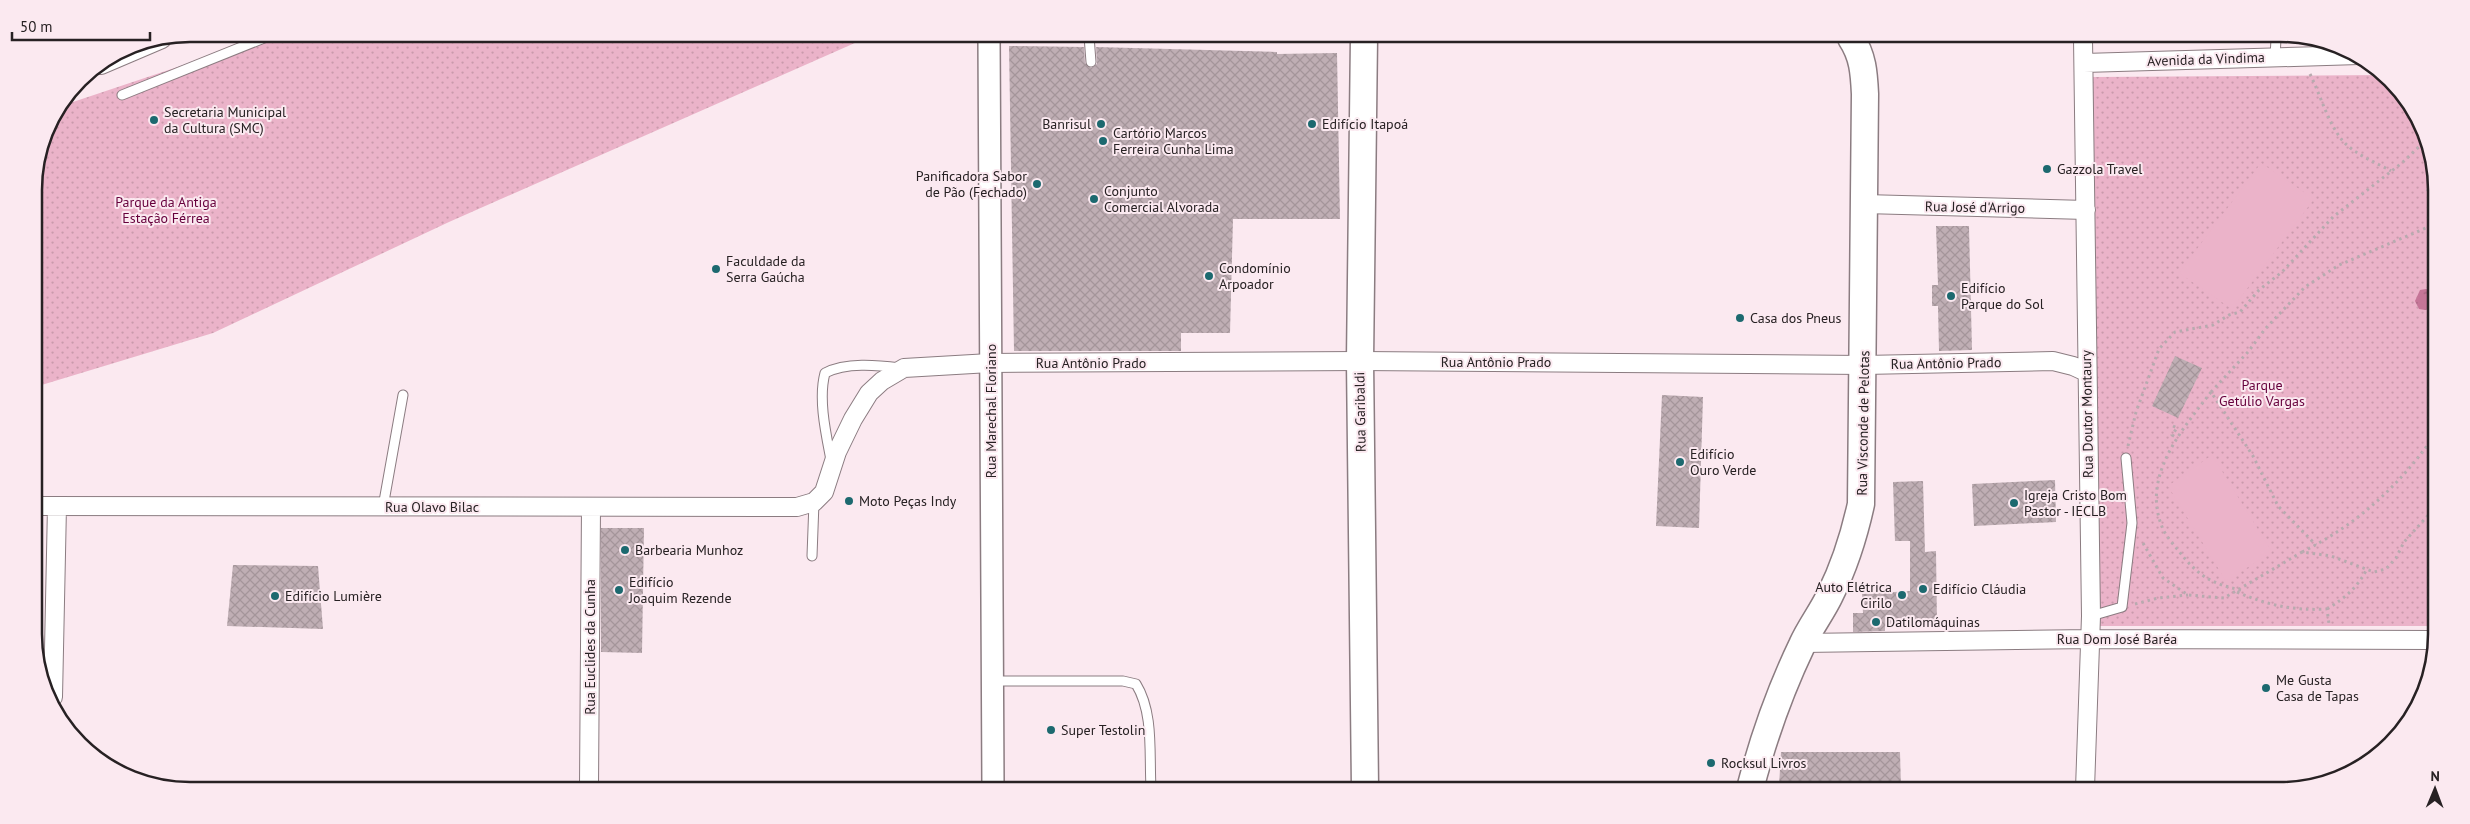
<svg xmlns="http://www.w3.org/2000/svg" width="2470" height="824" viewBox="0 0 2470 824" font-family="'PT Sans',sans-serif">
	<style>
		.park { fill: url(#park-dots) }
		.garden { fill: #ebb3c9 }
		.water { fill: url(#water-ripples) }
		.building { fill: url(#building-cross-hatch) }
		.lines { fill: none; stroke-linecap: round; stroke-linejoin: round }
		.service-casing { stroke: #8b7c81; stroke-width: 11 }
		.minor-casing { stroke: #8b7c81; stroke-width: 20 }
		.tertiary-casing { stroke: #8b7c81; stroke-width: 24 }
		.primary-casing { stroke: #8b7c81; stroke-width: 29 }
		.path { stroke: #b8aaaf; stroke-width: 3; stroke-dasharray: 2.5 4; stroke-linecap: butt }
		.service { stroke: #fff; stroke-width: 9 }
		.minor { stroke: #fff; stroke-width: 18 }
		.tertiary { stroke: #fff; stroke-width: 21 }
		.primary { stroke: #fff; stroke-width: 26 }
		.poi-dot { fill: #1c696f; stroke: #fbe9f0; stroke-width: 2 }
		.labels { text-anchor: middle; stroke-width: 4; stroke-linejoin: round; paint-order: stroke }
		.street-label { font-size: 14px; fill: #272123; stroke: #fbe9f0 }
		.poi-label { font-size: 14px; fill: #272123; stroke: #fbe9f0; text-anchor: start }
		.park-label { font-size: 14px; fill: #66003c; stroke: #fbe9f0 }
		.rim { fill: none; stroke: #272123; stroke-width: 2.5 }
	</style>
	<defs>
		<pattern id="park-dots" width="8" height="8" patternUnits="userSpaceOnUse" patternTransform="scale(1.25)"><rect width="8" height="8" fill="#ebb3c9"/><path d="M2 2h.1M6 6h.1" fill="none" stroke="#ca9aac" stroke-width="1.8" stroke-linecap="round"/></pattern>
		<pattern id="water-ripples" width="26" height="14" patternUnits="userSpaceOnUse" patternTransform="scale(1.25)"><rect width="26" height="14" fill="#c57597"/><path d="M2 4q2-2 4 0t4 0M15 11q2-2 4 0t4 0" fill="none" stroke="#a0607b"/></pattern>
		<pattern id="building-cross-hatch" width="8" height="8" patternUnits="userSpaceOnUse" patternTransform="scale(1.25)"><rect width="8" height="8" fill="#bfaeb4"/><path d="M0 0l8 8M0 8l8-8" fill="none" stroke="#a4959a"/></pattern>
	</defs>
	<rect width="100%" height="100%" fill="#fbe9f0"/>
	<path class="park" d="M276 34 873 35 449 222 213 333 35 387 34 180 50 121 61 106Z
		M2383 75 2397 87 2433 160 2431 626H2090L2093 77Z"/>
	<path class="garden" d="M2261 163 2314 199 2232 309 2179 273Z
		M2212 455 2272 552 2226 581 2168 486Z"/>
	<path class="water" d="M2426 289 2433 291V308L2425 310 2419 309 2415 301 2420 290Z"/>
	<path class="building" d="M1009 46 1084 47 1085 63 1091 68 1097 64 1096 47 1277 52V54L1337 53 1340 219H1233L1230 333H1181V351H1014Z
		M1936 226H1969L1972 350 1939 351 1938 306H1932V285H1938Z
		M2175 356 2202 368 2178 418 2152 406Z
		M1662 395 1703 397 1699 528 1656 526Z
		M2055 480 2056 522 1974 526 1972 484Z
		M1923 481 1925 552 1936 551 1937 626H1885V631L1853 632V613H1863L1862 594 1910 591V541H1895L1893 482Z
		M601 528H644L642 653 601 652Z
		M233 565 318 566 323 629 227 626Z
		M1781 752H1900L1901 788 1779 786Z"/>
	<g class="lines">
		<g class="service-casing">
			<path id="service" d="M1089 36 1091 62
				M2275 57 2276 39
				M122 95 274 34
				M831 460C826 434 818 399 825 373 846 362 877 365 900 368
				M383 507 403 395
				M812 556 814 502
				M2091 616 2122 607 2132 523 2126 458
				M993 681H1123L1136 684C1154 713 1149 754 1151 787"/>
		</g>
		<g class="minor-casing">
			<path id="minor" d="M2083 39 2091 616 2085 789
				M2084 63 2359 55
				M101 65 162 39
				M1864 204 2086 210
				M36 506 797 507 814 502 824 492 837 452 853 419 869 393 882 381 904 368 990 363 1360 361 1864 365 2053 361 2073 366 2086 372
				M1803 643 2090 639 2431 640
				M53 697 57 506
				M589 786 591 507"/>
		</g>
		<g class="tertiary-casing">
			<path id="tertiary" d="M989 36 993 787"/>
		</g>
		<g class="primary-casing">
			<path id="primary" d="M1364 37 1360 361 1365 788
				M1750 789C1763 739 1780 691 1802 645 1810 627 1822 612 1830 595 1845 565 1854 536 1861 504L1865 94C1864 73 1863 56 1851 38"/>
		</g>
		<path class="path" d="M2310 74C2321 96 2327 121 2342 140 2354 154 2375 162 2391 171
			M2427 189 2433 197
			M2211 392 2248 352 2265 329 2305 287 2339 265 2433 225
			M2173 426 2177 428 2172 435 2177 438
			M2128 446 2136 412 2159 349 2175 332 2213 325 2229 315 2240 312 2259 290 2282 272 2333 217 2403 162 2424 142
			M2143 543 2163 578 2188 595 2224 598 2302 552 2331 556 2374 572 2386 569 2396 558 2404 542 2432 511
			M2302 552C2356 525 2397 488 2432 439
			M2241 590C2211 584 2197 575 2178 550 2173 544 2166 536 2163 529 2140 477 2182 430 2211 392L2253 456 2278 506 2316 545
			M2237 592C2267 605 2294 611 2327 609L2329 624
			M2135 604 2158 598 2188 595
			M2327 609C2345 598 2357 588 2367 569"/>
		<use href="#service" class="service"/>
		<use href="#minor" class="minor"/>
		<use href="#tertiary" class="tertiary"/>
		<use href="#primary" class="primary"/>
	</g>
	<g class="poi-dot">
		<circle cx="154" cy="120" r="5"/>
		<circle cx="1101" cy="124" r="5"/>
		<circle cx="1312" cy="124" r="5"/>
		<circle cx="1103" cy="141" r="5"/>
		<circle cx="2047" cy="169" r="5"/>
		<circle cx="1037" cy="184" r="5"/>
		<circle cx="1094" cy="199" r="5"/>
		<circle cx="716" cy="269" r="5"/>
		<circle cx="1209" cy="276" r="5"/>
		<circle cx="1951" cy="296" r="5"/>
		<circle cx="1740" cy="318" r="5"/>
		<circle cx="1680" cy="462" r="5"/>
		<circle cx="849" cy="501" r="5"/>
		<circle cx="2014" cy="503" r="5"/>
		<circle cx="625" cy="550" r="5"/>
		<circle cx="1923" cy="589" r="5"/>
		<circle cx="619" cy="590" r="5"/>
		<circle cx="1902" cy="595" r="5"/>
		<circle cx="275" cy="596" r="5"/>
		<circle cx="1876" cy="622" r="5"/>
		<circle cx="2266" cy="688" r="5"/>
		<circle cx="1051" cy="730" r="5"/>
		<circle cx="1711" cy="763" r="5"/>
	</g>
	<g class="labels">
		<g class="street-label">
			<text transform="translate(2206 59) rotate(-2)" y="5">Avenida da Vindima</text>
			<text transform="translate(1975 207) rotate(1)" y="5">Rua José d'Arrigo</text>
			<text x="1496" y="367">Rua Antônio Prado</text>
			<text x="1091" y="368">Rua Antônio Prado</text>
			<text transform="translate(1946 363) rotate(-1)" y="5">Rua Antônio Prado</text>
			<text transform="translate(991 411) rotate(-90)" y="5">Rua Marechal Floriano</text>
			<text transform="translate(1360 412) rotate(-91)" y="5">Rua Garibaldi</text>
			<text transform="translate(2087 414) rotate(-91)" y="5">Rua Doutor Montaury</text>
			<text transform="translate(1863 423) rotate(-89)" y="5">Rua Visconde de Pelotas</text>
			<text x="432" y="512">Rua Olavo Bilac</text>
			<text x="2117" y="644">Rua Dom José Baréa</text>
			<text transform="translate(590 647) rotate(-90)" y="5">Rua Euclides da Cunha</text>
		</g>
		<g class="poi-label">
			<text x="164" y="117">Secretaria Municipal<tspan x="164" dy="16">da Cultura (SMC)</tspan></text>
			<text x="1091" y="129" text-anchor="end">Banrisul</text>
			<text x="1322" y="129">Edifício Itapoá</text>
			<text x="1113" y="138">Cartório Marcos<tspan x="1113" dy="16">Ferreira Cunha Lima</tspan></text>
			<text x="2057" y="174">Gazzola Travel</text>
			<text x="1027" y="181" text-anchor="end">Panificadora Sabor<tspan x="1027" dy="16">de Pão (Fechado)</tspan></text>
			<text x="1104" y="196">Conjunto<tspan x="1104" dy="16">Comercial Alvorada</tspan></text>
			<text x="726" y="266">Faculdade da<tspan x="726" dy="16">Serra Gaúcha</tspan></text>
			<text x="1219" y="273">Condomínio<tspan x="1219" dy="16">Arpoador</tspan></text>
			<text x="1961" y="293">Edifício<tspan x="1961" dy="16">Parque do Sol</tspan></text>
			<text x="1750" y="323">Casa dos Pneus</text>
			<text x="1690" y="459">Edifício<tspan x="1690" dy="16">Ouro Verde</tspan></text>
			<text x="2024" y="500">Igreja Cristo Bom<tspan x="2024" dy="16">Pastor - IECLB</tspan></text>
			<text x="859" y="506">Moto Peças Indy</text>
			<text x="635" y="555">Barbearia Munhoz</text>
			<text x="629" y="587">Edifício<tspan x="629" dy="16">Joaquim Rezende</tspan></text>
			<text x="1892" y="592" text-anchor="end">Auto Elétrica<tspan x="1892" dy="16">Cirilo</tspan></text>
			<text x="1933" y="594">Edifício Cláudia</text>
			<text x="285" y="601">Edifício Lumière</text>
			<text x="1886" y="627">Datilomáquinas</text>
			<text x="2276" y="685">Me Gusta<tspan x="2276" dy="16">Casa de Tapas</tspan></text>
			<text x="1061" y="735">Super Testolin</text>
			<text x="1721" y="768">Rocksul Livros</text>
		</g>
		<g class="park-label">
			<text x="166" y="207">Parque da Antiga<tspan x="166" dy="16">Estação Férrea</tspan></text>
			<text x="2262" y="390">Parque<tspan x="2262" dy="16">Getúlio Vargas</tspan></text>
		</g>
	</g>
	<path d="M0 0H2470V824H0ZM190 42H2280A148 148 0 0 1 2428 190V634A148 148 0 0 1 2280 782H190A148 148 0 0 1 42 634V190A148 148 0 0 1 190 42Z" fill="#fbe9f0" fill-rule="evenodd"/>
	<path class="rim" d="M190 42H2280A148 148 0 0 1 2428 190V634A148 148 0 0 1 2280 782H190A148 148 0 0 1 42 634V190A148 148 0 0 1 190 42Z"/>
	<g transform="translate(2435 789) rotate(1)" stroke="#fbe9f0" stroke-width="4" paint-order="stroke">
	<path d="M0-4L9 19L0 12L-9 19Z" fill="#272123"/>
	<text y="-8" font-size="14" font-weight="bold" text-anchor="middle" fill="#272123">N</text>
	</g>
	<path d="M12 32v8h138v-8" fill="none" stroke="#272123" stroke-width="2.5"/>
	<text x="20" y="32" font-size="15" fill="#272123" stroke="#fbe9f0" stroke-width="4" paint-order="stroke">50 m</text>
</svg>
